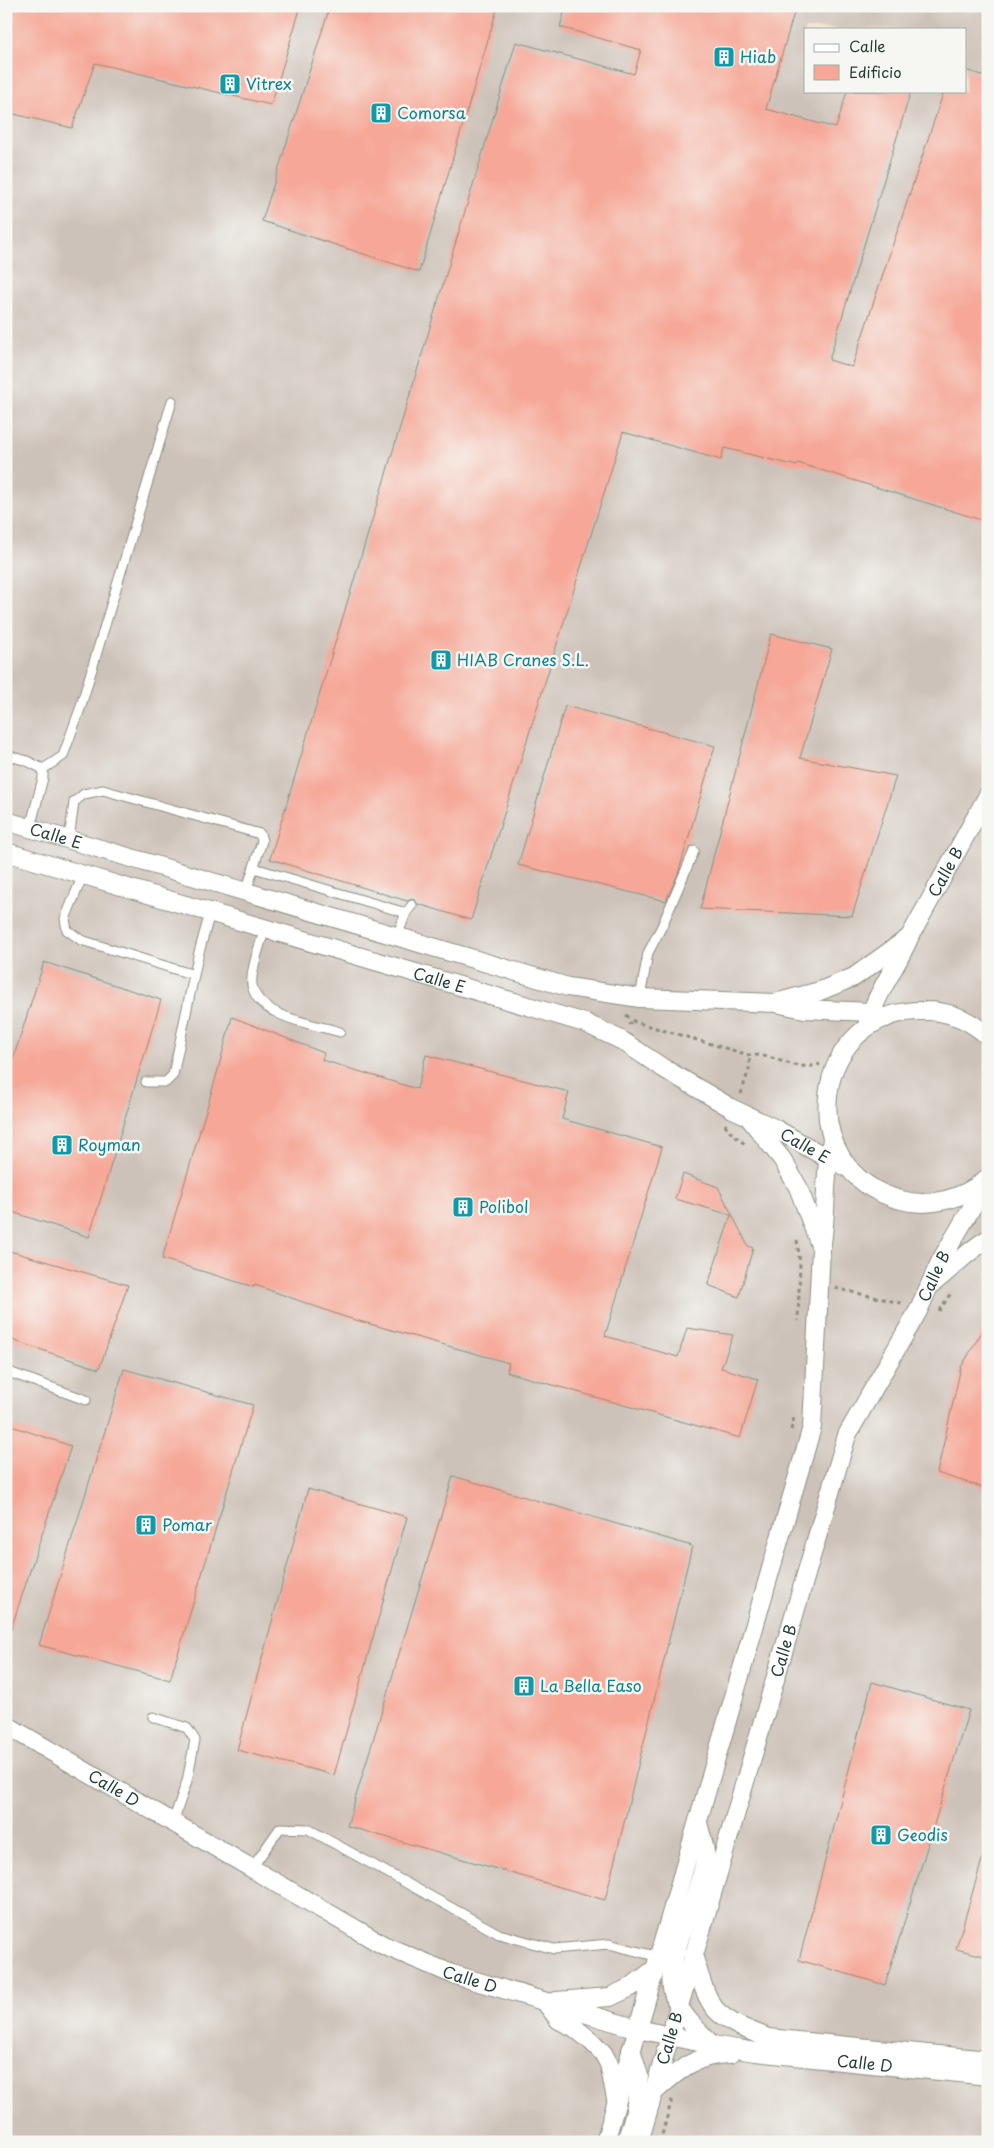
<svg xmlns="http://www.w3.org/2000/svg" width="994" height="2148" viewBox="0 0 994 2148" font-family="'Playpen Sans',sans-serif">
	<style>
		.industrial { fill: #cdc2b9; fill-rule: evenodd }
		.building { fill: #f6a797 }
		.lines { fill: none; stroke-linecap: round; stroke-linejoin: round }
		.lane-casing { stroke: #8a8e7e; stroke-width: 11 }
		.street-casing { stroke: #8a8e7e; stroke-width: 20 }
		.path { stroke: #8a8e7e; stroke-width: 3; stroke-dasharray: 4 4; stroke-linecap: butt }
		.lane { stroke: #fff; stroke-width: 9 }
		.street { stroke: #fff; stroke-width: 18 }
		.labels { text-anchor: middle; stroke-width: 5; stroke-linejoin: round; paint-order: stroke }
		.culture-label { font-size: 16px; fill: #0d838f; stroke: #f6f6f2; text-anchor: start }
		.street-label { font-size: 16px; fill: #1f3d34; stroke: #f6f6f2 }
	</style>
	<rect width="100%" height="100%" fill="#f6f6f2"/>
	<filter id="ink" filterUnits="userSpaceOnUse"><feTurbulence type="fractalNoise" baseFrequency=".02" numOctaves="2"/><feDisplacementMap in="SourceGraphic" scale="10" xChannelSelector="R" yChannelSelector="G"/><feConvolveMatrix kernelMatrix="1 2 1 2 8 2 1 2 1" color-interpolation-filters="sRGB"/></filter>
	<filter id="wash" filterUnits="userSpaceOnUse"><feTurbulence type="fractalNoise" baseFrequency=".0096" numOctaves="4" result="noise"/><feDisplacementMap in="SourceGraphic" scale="20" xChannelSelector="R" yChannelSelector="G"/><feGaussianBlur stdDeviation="1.12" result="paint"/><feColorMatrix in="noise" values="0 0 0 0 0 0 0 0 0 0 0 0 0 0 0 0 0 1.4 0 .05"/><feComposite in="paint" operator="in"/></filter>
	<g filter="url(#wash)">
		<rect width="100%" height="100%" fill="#f4e0c8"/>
		<path class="industrial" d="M6 6H988V2142H6ZM805 29H965V91H805Z"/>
		<g id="blocks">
			<path class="building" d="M6 6H301L271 105 95 63 72 128 6 112Z
				M330 6H498L419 272 262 221Z
				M566 6H796L766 109 836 128 847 91H911L829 360 852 367 944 91H965V70L988 77V522L798 463 797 466 724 448 721 460 623 432 471 920 418 904 413 899 407 901 270 859 516 42 634 74 641 50 560 27Z
				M771 634 832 649 800 758 896 776 852 916 700 909Z
				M565 706 715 746 678 874 666 901 518 865Z
				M44 962 161 1000 89 1237 6 1210V1081Z
				M232 1017 324 1053 322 1060 417 1089 426 1055 569 1092 562 1119 662 1147 605 1336 678 1357 687 1328 733 1335 721 1368 758 1379 740 1438 507 1372 509 1363 345 1317 255 1285 254 1287 162 1259 216 1077Z
				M683 1174 718 1187 748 1246 753 1248 739 1297 708 1285 731 1215 675 1199Z
				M6 1250 128 1285 99 1369 6 1338Z
				M988 1322V1489L937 1473 961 1367Z
				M124 1369 253 1405 170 1680 39 1645Z
				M6 1424 71 1446 9 1635H6Z
				M453 1476 692 1546 605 1900 347 1826Z
				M308 1489 407 1517 334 1775 237 1750Z
				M872 1682 969 1710 885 1985 799 1960Z
				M984 1853 988 1854V1957L956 1949Z"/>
		</g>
	</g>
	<g filter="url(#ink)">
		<use href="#blocks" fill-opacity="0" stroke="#8a8e7e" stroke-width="1"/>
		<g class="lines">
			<g class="lane-casing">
				<path id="lane" d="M6 755 27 761 43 769
					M43 769 63 756 80 709 172 401
					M30 828 43 778V769
					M69 840 74 802 84 794 103 790 260 834 262 841 246 892
					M254 868 406 913
					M83 875 65 919 67 930 81 940 194 975
					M265 928C261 943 250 970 252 985 257 1017 313 1024 340 1032
					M397 936 406 913 412 905
					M640 998 648 953 662 926 694 851
					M146 1082H166L173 1075 198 956 210 913
					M6 1371 86 1400
					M153 1717 187 1728 195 1740 187 1781 173 1822
					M252 1868 280 1828 308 1829 499 1934 554 1949 609 1944 659 1957"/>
			</g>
			<g class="street-casing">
				<g id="street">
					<path id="s1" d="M6 821 568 987 640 998 776 1003 804 1009 871 1012 886 1018"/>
					<path id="s2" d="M6 852 585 1023 621 1040 663 1068 733 1109 774 1128 827 1158 847 1167"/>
					<path d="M779 1002 820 991 854 977 907 939"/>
					<path id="s3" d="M868 1022C877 992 897 966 909 938L988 795"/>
					<path d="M750 1119 782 1159 798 1187 821 1248"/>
					<path d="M986 1179C964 1199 929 1208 901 1200 789 1171 811 1007 926 1011 949 1011 970 1020 988 1036"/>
					<path d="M933 1283C952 1269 967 1251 988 1239"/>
					<path id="s4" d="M6 1725 383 1945 452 1974 638 2029 712 2045 755 2052 988 2076"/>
					<path d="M699 1826C701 1836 707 1850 705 1860 700 1894 663 1962 673 1993 679 2014 698 2030 712 2045"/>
					<path d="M693 1955C699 1972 704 1996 716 2010 729 2024 751 2031 768 2038L988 2060"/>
					<path d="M556 2001 610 1997 631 1987 655 1969"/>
					<path d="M545 2002 559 2020 575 2028 591 2041 603 2053 609 2064 616 2099"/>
					<path d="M653 2093C679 2070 694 2055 730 2054"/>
					<path d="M605 2142 812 1427 821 1249C828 1213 823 1176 832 1140"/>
					<path d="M626 2142 635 2112 639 2076 631 2050"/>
					<path id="s5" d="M639 2142 847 1435 918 1311 941 1260 975 1202 983 1182"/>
				</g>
			</g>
			<path class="path" d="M626 1015 635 1022 749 1055C774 1053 795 1073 820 1064
				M628 1024 635 1022
				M741 1094 750 1066 749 1055
				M725 1124 728 1130 747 1146
				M797 1240 800 1263 798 1321
				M835 1288 905 1304
				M939 1311 951 1293
				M791 1430 794 1417
				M660 2142 672 2099"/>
			<use href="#lane" class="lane"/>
			<use href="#street" class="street"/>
		</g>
	</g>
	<defs>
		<g id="building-square" transform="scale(1.125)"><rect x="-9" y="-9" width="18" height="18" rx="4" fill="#0f9aa8" stroke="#f6f6f2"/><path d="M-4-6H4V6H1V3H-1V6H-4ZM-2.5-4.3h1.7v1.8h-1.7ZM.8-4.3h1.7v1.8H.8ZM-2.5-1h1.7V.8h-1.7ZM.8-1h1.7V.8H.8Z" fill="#fff"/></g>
	</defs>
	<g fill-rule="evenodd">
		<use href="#building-square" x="724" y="57"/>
		<use href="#building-square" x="230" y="84"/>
		<use href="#building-square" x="381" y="113"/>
		<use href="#building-square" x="441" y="660"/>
		<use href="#building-square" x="62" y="1145"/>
		<use href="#building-square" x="463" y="1207"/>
		<use href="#building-square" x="146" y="1525"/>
		<use href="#building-square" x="524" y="1686"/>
		<use href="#building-square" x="881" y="1835"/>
	</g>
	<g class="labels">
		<g class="culture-label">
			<text x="740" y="63">Hiab</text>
			<text x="246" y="90">Vitrex</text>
			<text x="397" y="119">Comorsa</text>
			<text x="457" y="666">HIAB Cranes S.L.</text>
			<text x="78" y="1151">Royman</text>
			<text x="479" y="1213">Polibol</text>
			<text x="162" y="1531">Pomar</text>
			<text x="540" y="1692">La Bella Easo</text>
			<text x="897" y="1841">Geodis</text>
		</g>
		<g class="street-label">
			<text dy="6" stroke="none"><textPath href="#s1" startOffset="52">Calle E</textPath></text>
			<text dy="6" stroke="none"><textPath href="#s3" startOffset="169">Calle B</textPath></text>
			<text dy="6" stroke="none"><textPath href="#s2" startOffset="452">Calle E</textPath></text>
			<text dy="6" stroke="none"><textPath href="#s2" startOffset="856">Calle E</textPath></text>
			<text dy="6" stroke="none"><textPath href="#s5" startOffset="918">Calle B</textPath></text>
			<text dy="6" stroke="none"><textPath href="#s5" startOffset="512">Calle B</textPath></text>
			<text dy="6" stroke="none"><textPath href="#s4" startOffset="125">Calle D</textPath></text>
			<text dy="6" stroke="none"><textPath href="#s4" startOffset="530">Calle D</textPath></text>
			<text dy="6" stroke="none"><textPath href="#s5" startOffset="108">Calle B</textPath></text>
			<text dy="6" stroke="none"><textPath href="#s4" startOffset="935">Calle D</textPath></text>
		</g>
	</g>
	<rect width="994" height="2148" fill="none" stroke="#f6f6f2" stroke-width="25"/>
	<rect x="804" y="28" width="162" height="65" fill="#f6f6f2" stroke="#a0aca6"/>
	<rect x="814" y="44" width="25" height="8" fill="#ffffff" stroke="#a0aca6"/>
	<text x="849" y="52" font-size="15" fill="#1f3d34">Calle</text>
	<rect x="814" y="65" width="25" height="15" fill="#f6a797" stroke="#a0aca6"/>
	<text x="849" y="78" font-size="15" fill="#1f3d34">Edificio</text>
</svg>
